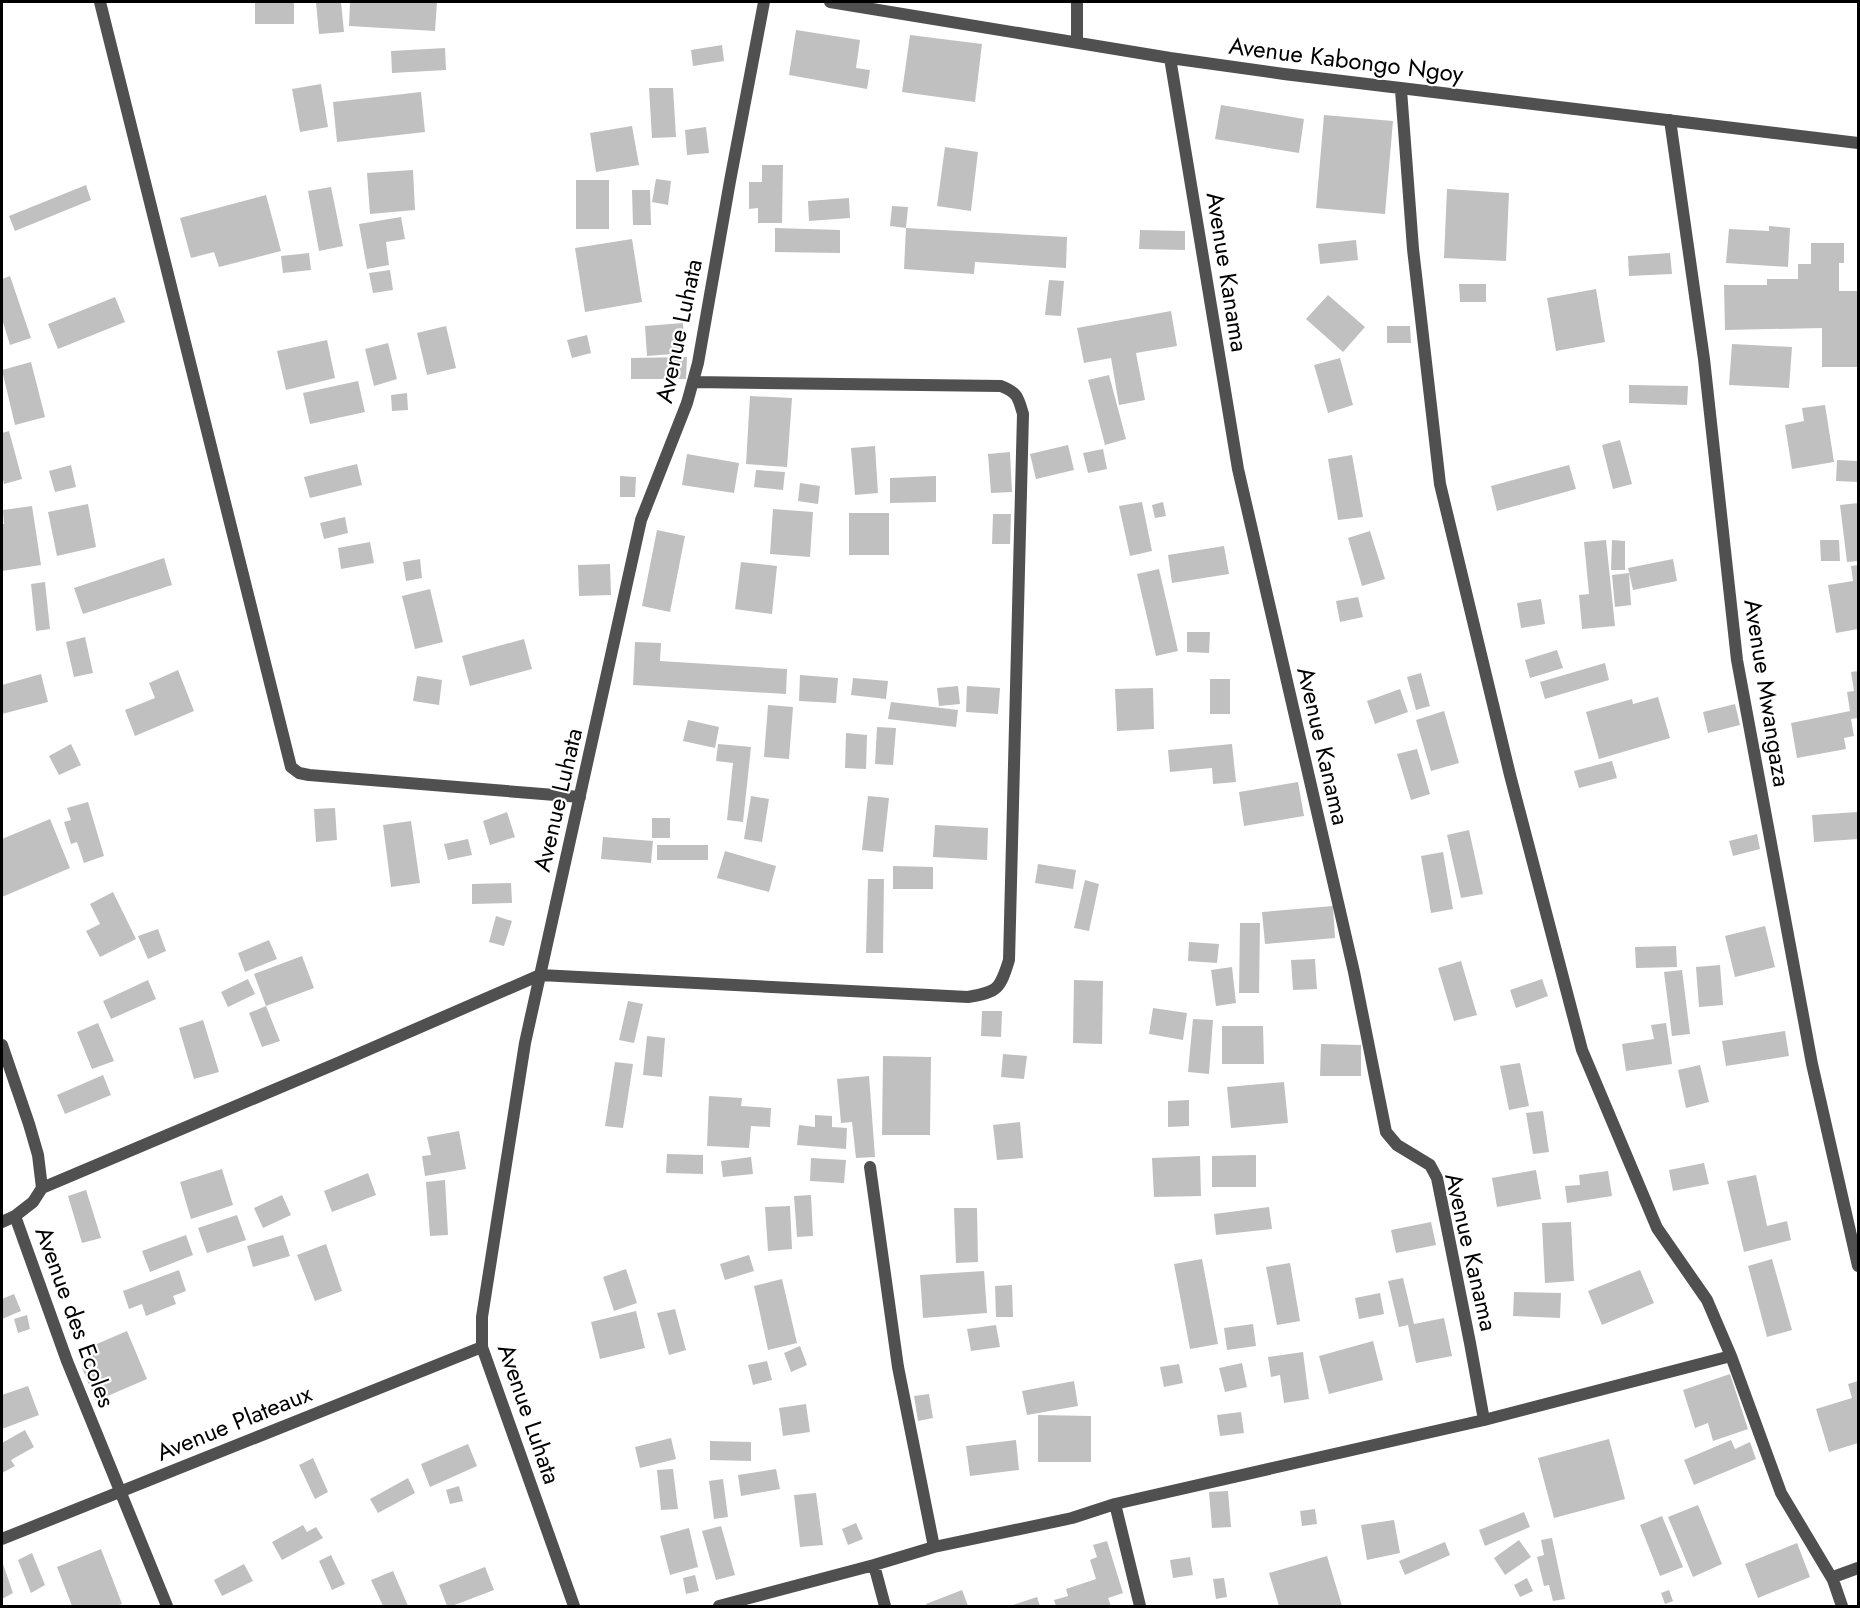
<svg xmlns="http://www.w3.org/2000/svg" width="1860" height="1608" viewBox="0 0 1860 1608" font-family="Jost,sans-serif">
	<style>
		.building { fill: #c0c0c0 }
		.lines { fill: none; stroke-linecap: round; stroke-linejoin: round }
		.street { stroke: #505050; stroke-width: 12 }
		.labels { text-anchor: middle; stroke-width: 4.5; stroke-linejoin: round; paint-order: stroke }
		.street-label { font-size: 24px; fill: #000; stroke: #fff }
	</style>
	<rect width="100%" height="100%" fill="#fff"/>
	<path class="building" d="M255 2H294V24H255Z
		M316 2H341L344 32 319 34Z
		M350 2H437L435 31 349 26Z
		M796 30 860 40 856 68 870 70 867 89 789 75Z
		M910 35 982 44 975 102 902 92Z
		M722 45 724 61 693 66 691 50Z
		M445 48 446 70 392 73 391 51Z
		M321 84 328 127 300 132 292 89Z
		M649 88H673L676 137 652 138Z
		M421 92 425 132 337 142 333 102Z
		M1221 105 1304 119 1299 153 1215 139Z
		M1324 115 1393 121 1385 214 1316 208Z
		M632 126 639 165 596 172 590 133Z
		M706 127 709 153 687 155 685 130Z
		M945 147 978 152 971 211 937 206Z
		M762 165H783L782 223H758V208L749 209V182H762Z
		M413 170 415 210 370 214 367 173Z
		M656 179 671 181 668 205 652 202Z
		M576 180H609V229H576Z
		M86 185 91 200 15 231 9 216Z
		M331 187 343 246 319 251 308 191Z
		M1447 189 1509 193 1506 261 1444 258Z
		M632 190H650L651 225H633Z
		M266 195 281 251 219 267 214 252 191 258 180 218Z
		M849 198 850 218 809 221 808 201Z
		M892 206 908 207 906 228 890 226Z
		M401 217 405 239 386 242 389 265 367 269 359 224Z
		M1769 226 1790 228 1788 267 1726 263 1729 229 1769 231Z
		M775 228 840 230V253L775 252Z
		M906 228 1067 237 1066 268 975 262 974 274 904 269Z
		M1140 230 1185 231V250L1139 249Z
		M632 239 642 302 585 312 575 248Z
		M1356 240 1358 260 1320 264 1318 244Z
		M1811 243H1844V263H1839V291H1858V367H1822V328L1725 330 1724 285H1767V279H1798V264H1811Z
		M309 253 311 270 283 273 281 256Z
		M1670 253 1672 274 1629 276 1628 256Z
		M390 270 393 290 373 293 369 273Z
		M10 276 31 338 10 345 2 319V279Z
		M1049 280 1064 281 1061 316 1045 315Z
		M1459 284H1486V302H1460Z
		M1596 289 1605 342 1556 351 1547 298Z
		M1328 295 1365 327 1343 352 1306 319Z
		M115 297 125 322 58 349 48 324Z
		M1171 311 1177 346 1136 353 1145 400 1119 405 1111 358 1084 363 1077 328Z
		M683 323 685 353 647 356 645 326Z
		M446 326 456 368 427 375 417 333Z
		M1387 326H1410L1411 343H1387Z
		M587 335 591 353 572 358 567 340Z
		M327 340 335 378 286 390 277 351Z
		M388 343 397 379 374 386 365 349Z
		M1732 344 1792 347 1789 388 1729 385Z
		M687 357 686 379H631V358Z
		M1340 358 1353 405 1328 413 1314 365Z
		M31 362 45 417 15 425 2 370Z
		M1109 375 1126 439 1105 445 1088 380Z
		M358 381 365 412 310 424 303 393Z
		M1629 385 1688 386 1687 405 1629 403Z
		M407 393 408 410 392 411 391 395Z
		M750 396 792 398 787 467 746 464Z
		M1825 405 1834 462 1792 469 1785 425 1804 421 1802 408Z
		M9 431 22 479 4 484 2 475V433Z
		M1620 440 1632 484 1613 489 1602 445Z
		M1068 445 1074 470 1036 479 1030 454Z
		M875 446 878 493 855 495 851 448Z
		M1103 449 1107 469 1088 473 1083 453Z
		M1010 452 1012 492 991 493 988 454Z
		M687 454 739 463 734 493 682 485Z
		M1352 455 1363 517 1338 520 1328 459Z
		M1837 460 1858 461V482L1836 481Z
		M357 464 362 485 310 498 304 477Z
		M71 465 76 487 55 492 49 471Z
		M1569 465 1576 489 1497 511 1491 486Z
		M756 470 785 472 783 490 754 487Z
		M620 476 636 477 635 497H620Z
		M936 476V502L890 503V478Z
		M800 483 820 486 818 504 798 501Z
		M1142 502 1152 551 1130 556 1119 506Z
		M1163 502 1166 516 1155 518 1152 505Z
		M1858 503V561L1847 562 1840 505Z
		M88 504 96 547 57 556 48 512Z
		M32 506 41 565 2 571V524H4L3 510Z
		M773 509 813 512 810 557 770 554Z
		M849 513H889V555H849Z
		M993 514H1011L1010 544H992Z
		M345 517 348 533 324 539 320 523Z
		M657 530 685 536 670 612 642 606Z
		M1370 531 1385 579 1362 586 1348 538Z
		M1606 540 1615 626 1582 629 1579 595 1589 594 1584 542Z
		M1612 540 1625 541V570H1611Z
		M1820 540H1839L1840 561H1821Z
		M370 542 374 563 341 569 338 548Z
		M1224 546 1229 574 1172 583 1168 555Z
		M164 558 172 585 83 614 74 588Z
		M420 559 422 578 406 581 403 562Z
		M1673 559 1677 581 1633 590 1628 568Z
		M741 562 777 566 772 614 735 609Z
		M610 564 611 595 579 596 578 565Z
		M1858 565V603H1857L1858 629 1836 633 1828 585 1853 581 1851 566Z
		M1159 569 1178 651 1156 656 1137 574Z
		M1629 573 1631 605 1615 607 1612 575Z
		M45 582 50 629 36 631 31 584Z
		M430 589 443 642 415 649 402 596Z
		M1358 597 1363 617 1340 622 1336 601Z
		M1541 599 1545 624 1521 628 1517 603Z
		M1187 632H1210L1209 653 1187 652Z
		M85 637 93 673 74 677 66 642Z
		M524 639 532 669 470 686 462 656Z
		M635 642 661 643 660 661 787 669 786 694 633 685Z
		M1557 650 1563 668 1530 678 1525 660Z
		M1605 663 1609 680 1545 699 1540 682Z
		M178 670 194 711 135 736 125 710 155 698 149 683Z
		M1858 671V718L1851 719 1854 736 1844 738 1846 749 1797 758 1791 723 1850 711 1847 692 1854 691 1851 672Z
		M1421 673 1430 706 1416 710 1407 677Z
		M41 674 48 702 2 714V685Z
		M800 675 838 678 836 703 799 701Z
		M417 676 442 680 439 705 413 701Z
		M853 678 888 681 886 699 851 695Z
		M1210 679H1230V714H1210Z
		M958 686 960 704 939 706 937 688Z
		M967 686 1000 688 998 714 966 712Z
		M1153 688 1154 729 1117 731 1115 689Z
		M1400 689 1408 712 1375 724 1367 701Z
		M1658 697 1670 738 1599 759 1586 712 1632 699 1633 704Z
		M891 702 958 710 956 727 888 719Z
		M1735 704 1740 725 1708 733 1703 712Z
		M768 705 793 707 789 759 764 757Z
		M1444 711 1459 763 1431 771 1416 720Z
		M688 720 719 727 715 748 683 741Z
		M877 727 896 728 893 765 875 764Z
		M846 733 867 735 866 769 845 768Z
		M71 744 81 765 59 775 49 756Z
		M718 744 751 747 743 822 727 820 733 763 716 761Z
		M1232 744 1236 782 1213 784 1212 768 1170 772 1168 750Z
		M1417 749 1430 794 1411 800 1397 754Z
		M1612 761 1617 778 1579 788 1574 771Z
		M1298 782 1304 816 1244 826 1239 792Z
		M751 796 769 799 762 842 744 839Z
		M868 796 889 798 883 852 862 850Z
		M88 802 104 856 84 863 77 842 71 844 64 822 71 820 67 808Z
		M335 808 337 840 316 842 314 809Z
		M507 812 515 837 490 845 483 821Z
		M1858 812V839L1814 842 1812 815Z
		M652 818H670V838H652Z
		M50 819 70 868 2 897V839Z
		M411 821 420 883 391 887 383 825Z
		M935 825 988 828 987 860 933 857Z
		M1469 830 1483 894 1461 898 1447 835Z
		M1757 834 1760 849 1733 856 1729 841Z
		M603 837 653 841 651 863 601 859Z
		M468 839 472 855 448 860 444 844Z
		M657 845H708V860H657Z
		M725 851 776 866 769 892 717 878Z
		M1443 852 1453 909 1431 913 1421 856Z
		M1038 864 1076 870 1073 889 1035 883Z
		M893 866 933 867V889H893Z
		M868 879H884L883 953H866Z
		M1085 880 1099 884 1089 931 1074 928Z
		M511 883 512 903 472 904V884Z
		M113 892 136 939 100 957 86 931 100 924 90 904Z
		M1333 906 1335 938 1265 944 1262 912Z
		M496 916 512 921 504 946 489 942Z
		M1240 923H1260L1259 993H1239Z
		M1765 926 1775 967 1735 977 1725 936Z
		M158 929 166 951 148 959 138 936Z
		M269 940 277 959 245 972 238 953Z
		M1189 942 1219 944 1217 963 1188 961Z
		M1676 946 1677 967 1636 968 1635 947Z
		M302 956 314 988 266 1006 254 974Z
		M1315 959 1317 989 1293 990 1291 960Z
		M1461 961 1477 1015 1454 1021 1438 968Z
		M1720 965 1723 1005 1699 1007 1696 967Z
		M1232 967 1236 1003 1216 1006 1211 970Z
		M1682 970 1690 1034 1672 1036 1664 972Z
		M248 979 255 994 228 1007 221 992Z
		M1542 979 1548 996 1516 1008 1510 990Z
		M148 980 156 999 111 1019 103 1001Z
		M1074 980 1103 981 1102 1044 1073 1043Z
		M628 1001 643 1004 634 1043 619 1040Z
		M266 1006 280 1041 262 1047 249 1013Z
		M1153 1008 1187 1013 1183 1040 1149 1034Z
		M982 1011H1002L1001 1037 981 1036Z
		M1193 1019 1213 1020 1209 1074 1188 1072Z
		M203 1020 219 1072 194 1079 179 1028Z
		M98 1023 114 1061 92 1069 77 1032Z
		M1666 1023 1672 1064 1626 1071 1622 1044 1654 1039 1651 1025Z
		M1222 1026H1263L1264 1064H1222Z
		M1785 1031 1789 1056 1726 1066 1722 1041Z
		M647 1036 665 1038 662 1077 643 1075Z
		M1321 1044 1361 1045V1076H1320Z
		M1003 1054 1027 1056 1024 1079 1001 1077Z
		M883 1056 931 1057 930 1135H882Z
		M615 1062 633 1064 623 1128 605 1126Z
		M1520 1063 1529 1106 1509 1110 1500 1066Z
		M1700 1065 1709 1102 1686 1108 1678 1070Z
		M103 1075 111 1095 65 1114 57 1095Z
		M869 1076 875 1157 856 1158 852 1122 841 1123 837 1079Z
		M1284 1082 1288 1123 1231 1128 1227 1087Z
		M709 1096 742 1098 741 1106 771 1108 770 1127 751 1126 749 1148 707 1146Z
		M1189 1100V1126L1168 1127V1101Z
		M1543 1111 1549 1152 1533 1154 1526 1113Z
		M815 1115 832 1116V1127L847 1128 846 1149 797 1145 799 1125 815 1127Z
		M1020 1122 1023 1158 997 1160 993 1125Z
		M459 1131 466 1169 425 1176 422 1156 431 1155 427 1137Z
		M667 1154 703 1155V1174L666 1173Z
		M1256 1155V1187H1212V1156Z
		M1200 1156 1201 1196 1154 1197 1152 1158Z
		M751 1157 753 1174 723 1177 721 1161Z
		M811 1158 846 1160 844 1183 810 1181Z
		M1704 1163 1709 1184 1673 1191 1669 1170Z
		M222 1169 233 1205 191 1219 180 1182Z
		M1536 1170 1541 1199 1497 1207 1492 1178Z
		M1608 1171 1612 1196 1567 1203 1565 1186 1580 1185 1579 1175Z
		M368 1173 376 1195 332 1212 324 1191Z
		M1756 1175 1767 1226 1787 1221 1791 1240 1744 1252 1727 1181Z
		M445 1180 448 1235 430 1236 426 1182Z
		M86 1190 101 1238 82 1243 68 1196Z
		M282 1195 291 1215 263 1228 254 1208Z
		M811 1195 813 1236 797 1237 794 1196Z
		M790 1206 792 1249 768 1251 765 1207Z
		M1269 1207 1272 1229 1216 1235 1214 1214Z
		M954 1208H977L978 1262 956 1263Z
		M237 1215 246 1240 207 1253 198 1228Z
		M1431 1222 1436 1245 1396 1253 1391 1230Z
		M1571 1222 1574 1281 1545 1283 1542 1223Z
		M186 1235 193 1255 150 1272 142 1251Z
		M283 1235 290 1256 253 1267 247 1246Z
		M326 1244 342 1291 315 1301 297 1255Z
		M749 1255 754 1271 725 1280 720 1264Z
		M1202 1259 1218 1344 1190 1349 1174 1264Z
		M1772 1259 1792 1330 1767 1337 1748 1266Z
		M1290 1263 1300 1321 1277 1325 1266 1267Z
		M626 1269 637 1303 614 1311 603 1277Z
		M179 1270 186 1291 173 1296 176 1304 146 1316 142 1304 129 1309 123 1291Z
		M1640 1270 1654 1303 1602 1325 1588 1291Z
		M984 1271 987 1313 923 1318 920 1275Z
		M1403 1278 1414 1324 1444 1318 1452 1356 1416 1363 1408 1325 1399 1327 1388 1281Z
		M782 1279 797 1343 768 1350 754 1286Z
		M1012 1285 1013 1317H996L995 1286Z
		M1514 1292 1561 1293 1560 1318 1513 1316Z
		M1380 1293 1384 1314 1359 1319 1355 1298Z
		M14 1294 21 1311 2 1319V1299Z
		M675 1309 686 1350 669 1355 657 1313Z
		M636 1311 645 1348 600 1359 591 1322Z
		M27 1315 30 1329 18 1333 14 1319Z
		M1253 1324 1256 1346 1227 1350 1224 1328Z
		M996 1325 1000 1347 971 1351 967 1329Z
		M127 1331 147 1379 96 1401 82 1368 91 1364 85 1349Z
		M1373 1341 1383 1380 1329 1394 1319 1356Z
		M800 1346 807 1365 791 1372 784 1353Z
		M1303 1352 1309 1399 1284 1403 1280 1375 1271 1377 1268 1357Z
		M767 1361 772 1380 753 1385 748 1365Z
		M1242 1363 1247 1387 1225 1392 1219 1368Z
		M1179 1364 1183 1383 1164 1387 1160 1367Z
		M1730 1374 1748 1429 1713 1441 1708 1423 1695 1428 1683 1390Z
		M1074 1381 1078 1406 1027 1415 1022 1391Z
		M1858 1381V1443L1829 1452 1816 1409 1852 1398 1848 1384Z
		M28 1386 39 1415 2 1429V1395Z
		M929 1394 933 1418 918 1421 914 1396Z
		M806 1404 810 1432 783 1436 779 1408Z
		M1241 1412 1244 1433 1220 1436 1217 1415Z
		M1038 1415 1091 1416V1462H1038Z
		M25 1430 34 1447 11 1460 15 1466 2 1473V1443Z
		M671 1438 676 1459 640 1468 635 1447Z
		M1609 1439 1625 1499 1554 1518 1538 1458Z
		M1016 1440 1019 1470 970 1476 966 1446Z
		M1731 1440 1735 1449 1750 1442 1756 1459 1694 1485 1684 1460Z
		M710 1441 751 1442V1461L710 1460Z
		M468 1444 477 1466 430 1487 421 1464Z
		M313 1458 328 1492 315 1499 299 1465Z
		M673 1469 678 1509 661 1510 657 1470Z
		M776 1469 780 1489 741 1496 738 1475Z
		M408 1478 415 1493 378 1513 370 1499Z
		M723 1479 728 1517 714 1519 709 1481Z
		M459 1486 463 1501 450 1504 446 1490Z
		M1228 1491 1231 1527 1212 1528 1209 1492Z
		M816 1493 823 1545 800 1547 794 1495Z
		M1698 1505 1722 1564 1693 1577 1668 1517Z
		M1315 1509 1317 1524 1302 1526 1300 1511Z
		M1524 1512 1530 1527 1485 1546 1479 1530Z
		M1662 1516 1683 1567 1660 1576 1640 1525Z
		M1394 1520 1400 1553 1367 1560 1361 1525Z
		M856 1523 863 1539 848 1545 842 1529Z
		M303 1525 307 1532 316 1527 323 1538 282 1560 272 1542Z
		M721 1526 735 1575 716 1580 702 1531Z
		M689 1528 698 1567 670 1575 660 1536Z
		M1552 1538 1565 1599 1553 1601 1549 1585 1544 1586 1537 1557 1544 1555 1541 1540Z
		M1519 1540 1531 1557 1505 1575 1494 1558Z
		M1107 1541 1123 1593 1108 1598 1111 1606H1056L1054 1600 1068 1596 1066 1589 1096 1579 1090 1560 1097 1557 1093 1545Z
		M1445 1542 1450 1555 1405 1575 1399 1561Z
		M1797 1543 1810 1577 1758 1598 1745 1564Z
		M101 1549 122 1604 115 1606H72L57 1567Z
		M32 1553 45 1585 31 1593 18 1560Z
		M331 1555 345 1584 332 1590 319 1561Z
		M1327 1556 1342 1606H1279L1269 1573Z
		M1190 1557 1193 1575 1173 1578 1170 1560Z
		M2 1561 13 1593 2 1599Z
		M244 1564 253 1581 222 1596 214 1580Z
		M485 1567 494 1590 452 1606H447L439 1585Z
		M393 1571 408 1606H383L371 1580Z
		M695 1575 699 1591 686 1594 683 1578Z
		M1224 1578 1227 1597 1216 1599 1213 1579Z
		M1527 1578 1533 1591 1520 1597 1514 1585Z
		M962 1590 968 1606H927L926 1604Z
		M1669 1590 1673 1601 1665 1604 1661 1593Z
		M1037 1597 1040 1606H1010Z"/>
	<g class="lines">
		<path class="street" d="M100 2 291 767 299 773 309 775 580 797
			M830 2 1170 58 1284 74 1858 143
			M1077 42V2
			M1170 58 1238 469 1354 972 1386 1132 1397 1145 1430 1165 1437 1178 1470 1343 1484 1420
			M1401 90 1413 249 1440 484 1510 775 1582 1050 1657 1228 1707 1300 1731 1356 1781 1493 1833 1580
			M1670 120 1704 359 1737 660 1812 1064 1858 1266
			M2 1045 29 1124 38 1155 42 1188 33 1202 15 1216 67 1361 167 1606
			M870 1167 898 1367 934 1547
			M42 1188 340 1062 540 975 968 997C998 992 1000 989 1009 960L1023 414C1018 397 1018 393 1001 386L694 382
			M2 1222 15 1216
			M1115 1504 1140 1606
			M2 1539 482 1347
			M874 1565 885 1606
			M574 1606 482 1347V1317L525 1043 641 520 687 403 698 363 730 181 764 2
			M719 1606 874 1565 934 1547 1072 1518 1115 1504 1484 1420 1731 1356
			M1842 1606 1833 1580 1836 1576 1858 1568"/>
	</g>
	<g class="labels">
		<g class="street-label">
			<text transform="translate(1346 60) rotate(7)" y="8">Avenue Kabongo Ngoy</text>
			<text transform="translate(1227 272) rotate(81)" y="8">Avenue Kanama</text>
			<text transform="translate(679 331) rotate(-78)" y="8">Avenue Luhata</text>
			<text transform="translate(1767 693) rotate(81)" y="8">Avenue Mwangaza</text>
			<text transform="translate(1323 746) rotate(77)" y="8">Avenue Kanama</text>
			<text transform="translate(558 800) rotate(-77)" y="8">Avenue Luhata</text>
			<text transform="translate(1471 1252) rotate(77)" y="8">Avenue Kanama</text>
			<text transform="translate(75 1317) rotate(70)" y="8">Avenue des Ecoles</text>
			<text transform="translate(529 1414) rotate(71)" y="8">Avenue Luhata</text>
			<text transform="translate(234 1423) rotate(-22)" y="8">Avenue Plateaux</text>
		</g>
	</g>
	<rect width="1860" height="1608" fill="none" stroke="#000000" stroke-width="6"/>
</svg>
